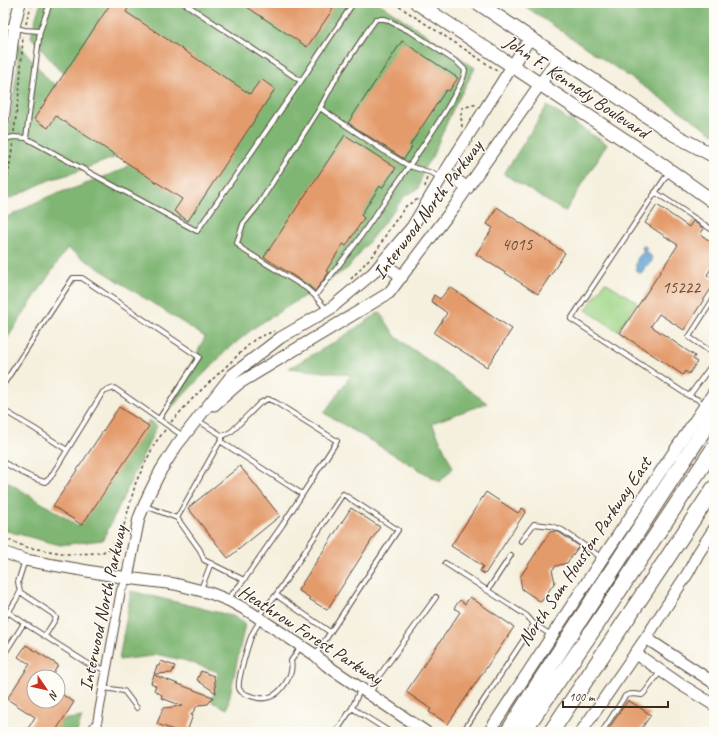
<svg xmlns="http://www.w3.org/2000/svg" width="717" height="735" viewBox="0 0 717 735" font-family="Caveat,sans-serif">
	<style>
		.green { fill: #9fd586; stroke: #6d8052 }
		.forest { fill: #7fb673; stroke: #5d7048 }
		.water { fill: #5ca1d1; stroke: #4c6678 }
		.building { fill: #e49b6c }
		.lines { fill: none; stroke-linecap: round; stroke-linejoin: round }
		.lane-casing { stroke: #57483b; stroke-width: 6 }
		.street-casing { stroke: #57483b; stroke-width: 10 }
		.secondary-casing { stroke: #57483b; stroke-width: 13 }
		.primary-casing { stroke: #57483b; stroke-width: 15 }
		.highway-casing { stroke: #57483b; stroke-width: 17 }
		.path { stroke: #57483b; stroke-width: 1.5; stroke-dasharray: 3 3; stroke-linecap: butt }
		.lane { stroke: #fff; stroke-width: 4 }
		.street { stroke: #fff; stroke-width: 8 }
		.secondary { stroke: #fff; stroke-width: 11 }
		.primary { stroke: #fff; stroke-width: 13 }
		.highway { stroke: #fff; stroke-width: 15 }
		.labels { text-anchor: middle; stroke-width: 3; stroke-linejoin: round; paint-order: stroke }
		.number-label { font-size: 17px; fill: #654632 }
		.street-label { font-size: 19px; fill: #3b2a1e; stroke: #fdfcf7 }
	</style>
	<rect width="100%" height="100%" fill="#fdfcf7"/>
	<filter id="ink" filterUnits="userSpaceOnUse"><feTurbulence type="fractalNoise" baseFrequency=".025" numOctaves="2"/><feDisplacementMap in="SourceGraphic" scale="8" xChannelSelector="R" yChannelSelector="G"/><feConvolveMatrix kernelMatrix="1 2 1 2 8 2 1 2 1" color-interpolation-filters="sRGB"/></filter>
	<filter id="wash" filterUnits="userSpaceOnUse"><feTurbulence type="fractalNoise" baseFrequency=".012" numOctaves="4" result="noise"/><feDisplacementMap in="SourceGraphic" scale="16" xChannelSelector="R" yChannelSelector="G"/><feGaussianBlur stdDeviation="0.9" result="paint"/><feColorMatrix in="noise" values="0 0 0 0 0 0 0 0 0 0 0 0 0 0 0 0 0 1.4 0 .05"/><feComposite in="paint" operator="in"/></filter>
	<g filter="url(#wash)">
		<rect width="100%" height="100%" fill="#f5f0de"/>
		<path class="green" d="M605 282 637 302 618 331 586 310Z"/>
		<path class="forest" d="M41 3H379C411 25 444 45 475 68L452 111 432 157 424 168 418 189 405 196 348 268 303 297 255 327 228 349 169 410 205 337 67 248 3 345V223L7 217 22 210 28 206 54 194 75 188 124 169 142 150 85 84 59 70 31 37 36 17Z
			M520 3H714V134Z
			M16 40 49 81 78 97 129 143 116 157 70 174 49 180 3 202V168L18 65Z
			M547 106 607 144 565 212 504 174Z
			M380 312 396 337 487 403 432 423 453 468 440 482 324 413 351 375 289 368 335 342Z
			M149 420 157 426 103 540 60 545 3 530V479L79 526Z
			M131 591 233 616 245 624 227 709 212 702 218 672 183 660 160 655 119 660Z
			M82 717 77 732H50L54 721Z"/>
		<path class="water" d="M643 246H645L647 248 645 252C654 255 655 263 645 266 643 270 645 273 639 273L636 270C635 263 637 256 644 252L642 249Z"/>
		<g id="blocks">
			<path class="building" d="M111 3H131L126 12 250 94 261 79 275 89 188 221 174 211 182 199 56 116 48 128 34 119Z
				M241 3H325L333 9 307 47Z
				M402 41 458 78 449 91 446 90 410 145 412 147 404 159 348 123Z
				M345 135 396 168 382 188 380 186 361 215 364 218 346 246 343 244 326 271 329 272 315 291 308 285 264 257Z
				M657 205 689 227 693 221 704 229 700 234 714 244V264L707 275 714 280V284L684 330 659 314 651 326 695 356 693 359 697 362 689 374 685 371 683 375 620 333 678 245 645 223Z
				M497 207 565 253 538 294 476 254 493 228 487 224Z
				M450 287 512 329 487 367 434 333 447 313 431 301 434 295 440 299Z
				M119 407 149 426 82 525 53 506Z
				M240 466 280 516 228 558 188 508Z
				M486 492 518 513 522 508 526 511 485 574 480 571 483 566 451 546Z
				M351 508 380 527 327 610 309 599 310 598 298 590Z
				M555 531 560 533 579 546 567 563 556 566 552 570 555 582 541 602 522 589 520 577 550 532Z
				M470 597 514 627 448 724 429 712 431 709 406 692 460 612 454 608 460 600 465 604Z
				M26 645 58 665 51 677H34V701H58V692L74 702 55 732H26L35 717 7 699 30 664 18 657Z
				M161 661 175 666 172 673 154 674 157 666H159Z
				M201 671 214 676 216 693 197 680Z
				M154 675 213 697 208 704 198 705 191 715H193L188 729H183L181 732H179L157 724 163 708 183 706 161 698 162 695 154 690 156 686 151 683Z
				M628 700 651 715 639 732H610L612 730 609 728Z"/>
		</g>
	</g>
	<g filter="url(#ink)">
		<use href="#blocks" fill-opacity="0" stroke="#57483b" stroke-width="1"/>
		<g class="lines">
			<g class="lane-casing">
				<path id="lane" d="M184 3 301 81
					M3 25 25 30 40 31
					M26 138 40 31 50 3
					M3 139 14 137 26 138 197 231 301 81 352 5 350 3
					M669 172 571 319 689 396 697 399 704 405
					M655 192 714 231
					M315 296 356 243 409 166 384 151 320 108
					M714 298 689 337 714 354
					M327 310 314 295 306 288 242 249 237 243 243 224 257 207 320 108 336 78 366 33 376 19H385L413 33 458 63 465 70C464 80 459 87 454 96 441 120 425 143 409 166L432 173 441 178
					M3 385 73 278H82L199 357 159 419
					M689 396 714 362
					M3 410 35 429 67 450
					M197 420 223 436 232 431 260 403 268 399 275 402 337 441 283 524 244 580 204 560 200 550 177 518 223 436
					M220 441 302 494
					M3 462C17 470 29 478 45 482L50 478 103 392 114 388 183 436
					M145 506 177 518
					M521 541 534 524 551 526 562 530 602 558
					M25 560 18 582 20 592 53 614 56 618 45 636
					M445 563 527 616 534 624
					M201 589 211 563
					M488 590 511 555
					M276 595 330 632
					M228 599 244 580
					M8 612 24 623
					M258 616 276 595 343 494 398 530 316 654
					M3 621 16 600 20 592
					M260 621C257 626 253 631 251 637 248 645 237 681 239 688 240 692 244 694 248 695 264 702 276 698 285 684 290 676 293 670 291 661L301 646
					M3 656 24 623 90 665 107 670
					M104 688 124 691 137 708
					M370 694 379 676 436 597
					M352 708 360 690
					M336 732 352 708 390 732
					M458 732 466 727 534 624 551 635
					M602 732 625 696C630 693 636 694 642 695L645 692 660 672"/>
			</g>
			<g class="street-casing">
				<path id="street" d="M90 732 97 723
					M100 732 97 723 121 590 127 578"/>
			</g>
			<g class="secondary-casing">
				<path id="secondary" d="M3 121 14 27 20 3
					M445 172 468 188
					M382 262 402 277
					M214 405 238 384 389 293 454 207 559 57
					M3 552 25 560 127 578 175 584 210 593 230 601 250 612 315 655 326 665 426 732
					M127 578 139 518 148 496 161 470 177 445 232 375 280 338 330 309 373 273 412 227 445 172 530 38
					M646 638 714 683
					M635 653 680 684 714 705
					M489 732 602 559 714 392
					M581 732 646 638 680 585 688 573 698 554 714 529"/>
			</g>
			<g class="primary-casing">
				<path id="primary" d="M417 3 658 162 714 202
					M478 3 675 135 714 156"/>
			</g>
			<g class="highway-casing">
				<path id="highway" d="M508 732 535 689 714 414
					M523 732 595 627 714 448
					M551 732 714 488"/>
			</g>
			<path class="path" d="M394 3C428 26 463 47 497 71
				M26 24 28 15 33 3
				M462 127 461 116 462 108 477 104
				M14 132 20 84 23 36
				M425 187 427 177
				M3 194 6 188 13 143
				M351 279 378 249 388 231 406 206 418 199
				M171 422 196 395 255 339 274 331
				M3 538 26 547 66 554 101 553 109 549 121 536 136 482 155 443 165 430"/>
			<use href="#lane" class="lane"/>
			<use href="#street" class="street"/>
			<use href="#secondary" class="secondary"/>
			<use href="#primary" class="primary"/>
			<use href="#highway" class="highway"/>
		</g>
	</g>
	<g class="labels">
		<g class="number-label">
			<text x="517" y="250">4015</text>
			<text x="681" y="293">15222</text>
		</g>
		<g class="street-label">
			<text transform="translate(577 86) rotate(34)" y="7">John F. Kennedy Boulevard</text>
			<text transform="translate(427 209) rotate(-53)" y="7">Interwood North Parkway</text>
			<text transform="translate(584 551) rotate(-56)" y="7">North Sam Houston Parkway East</text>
			<text transform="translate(102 608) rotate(-78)" y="7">Interwood North Parkway</text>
			<text transform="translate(311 634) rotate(33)" y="7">Heathrow Forest Parkway</text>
		</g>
	</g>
	<rect width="717" height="735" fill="none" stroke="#fdfcf7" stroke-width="16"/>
	<g transform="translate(46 689) rotate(124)"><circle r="19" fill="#fdfcf7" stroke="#afa8a0"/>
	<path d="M0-3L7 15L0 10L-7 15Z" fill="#c8321e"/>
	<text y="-6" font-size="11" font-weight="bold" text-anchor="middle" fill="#3b2a1e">N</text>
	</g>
	<path d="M563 701v6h105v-6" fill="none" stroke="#3b2a1e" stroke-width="2"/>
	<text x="569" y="701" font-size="12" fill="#3b2a1e" stroke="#fdfcf7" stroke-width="3" paint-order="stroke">100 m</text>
</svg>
